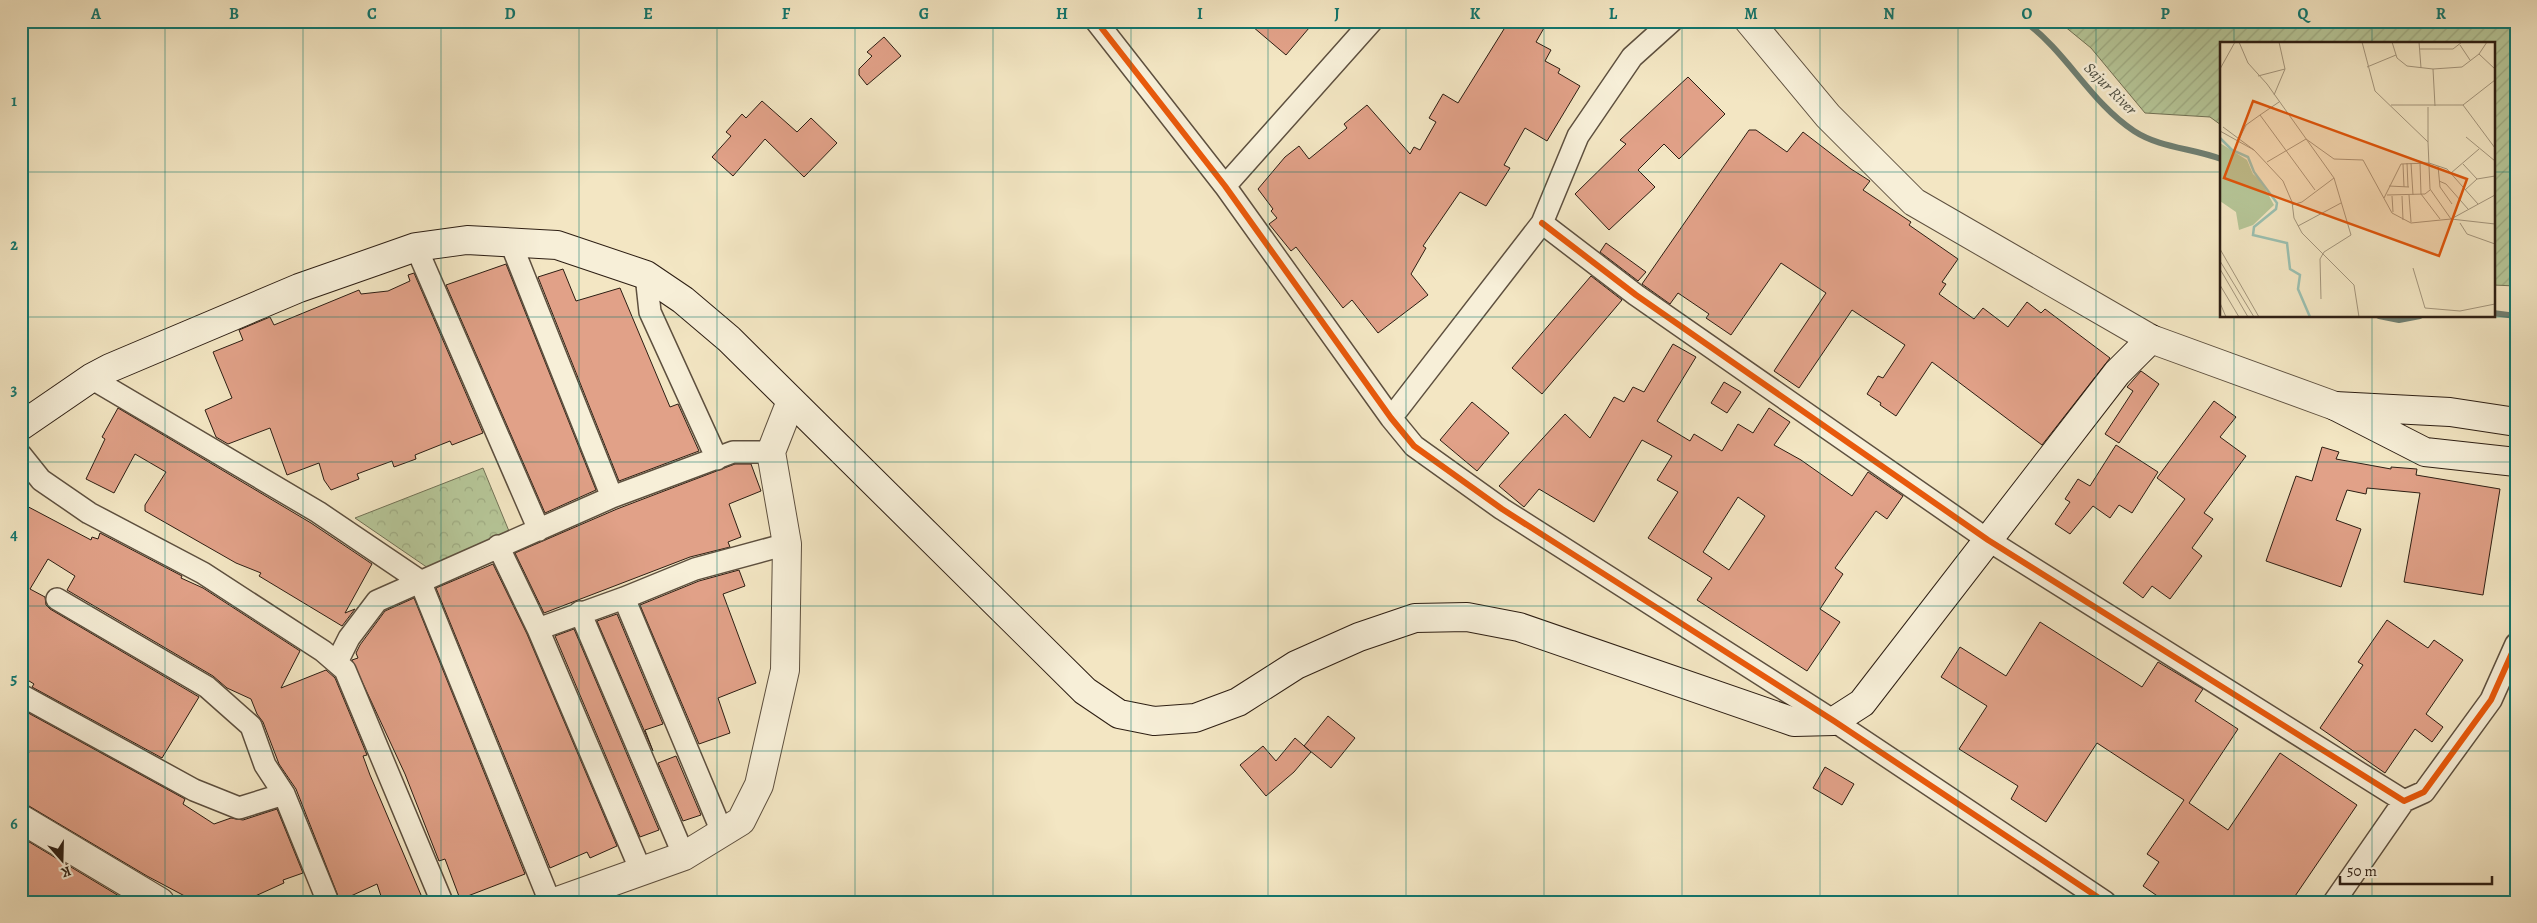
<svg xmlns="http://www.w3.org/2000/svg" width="2537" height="923" viewBox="0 0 2537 923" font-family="Alegreya,serif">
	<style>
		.forest { fill: url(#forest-crowns); stroke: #727256 }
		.garden { fill: url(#garden-furrows); stroke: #727256 }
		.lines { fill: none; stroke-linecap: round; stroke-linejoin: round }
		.stream { stroke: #6f7f72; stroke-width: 6 }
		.building { fill: #e1a188; stroke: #2d1e13; fill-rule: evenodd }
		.minor-casing { stroke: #5e503f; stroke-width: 24 }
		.tertiary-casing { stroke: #5e503f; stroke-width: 30 }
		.secondary-casing { stroke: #2d1e13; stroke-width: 30 }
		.minor { stroke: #f7efd8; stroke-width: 21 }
		.tertiary { stroke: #f7efd8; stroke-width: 28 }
		.secondary { stroke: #f7efd8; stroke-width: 28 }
		.cycleway-casing { stroke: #f7efd8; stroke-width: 9 }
		.cycleway { stroke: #e8590c; stroke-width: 6 }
		.grid { fill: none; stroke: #0f766e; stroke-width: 1; stroke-opacity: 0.55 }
		.labels { text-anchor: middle; stroke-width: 5; stroke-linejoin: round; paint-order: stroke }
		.water-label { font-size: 16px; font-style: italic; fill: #4e4f42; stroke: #f7efd8 }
		.inset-river { fill: none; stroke: #9bc0b1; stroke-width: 2.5 }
		.inset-road { fill: none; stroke: #a4967d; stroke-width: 1 }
		.view { fill: #df560c; fill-opacity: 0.15; stroke: #df560c; stroke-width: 2.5 }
		.inset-edge { fill: none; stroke: #2d1e13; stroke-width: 2.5 }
		.neatline { fill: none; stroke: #0f766e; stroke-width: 2 }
		.grid-label { font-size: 16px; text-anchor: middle; font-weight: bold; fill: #0f766e }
	</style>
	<defs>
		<pattern id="forest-crowns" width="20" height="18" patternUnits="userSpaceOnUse" patternTransform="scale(1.25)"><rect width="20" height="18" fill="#b6c698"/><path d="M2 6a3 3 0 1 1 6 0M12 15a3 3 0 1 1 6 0" fill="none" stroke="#9daa82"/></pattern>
		<pattern id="garden-furrows" width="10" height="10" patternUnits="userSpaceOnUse" patternTransform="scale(1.25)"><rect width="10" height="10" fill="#b6c698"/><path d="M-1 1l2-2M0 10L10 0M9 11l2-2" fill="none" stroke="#9daa82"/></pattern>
	</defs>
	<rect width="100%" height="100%" fill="#f3e6c3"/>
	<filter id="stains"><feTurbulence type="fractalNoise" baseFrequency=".004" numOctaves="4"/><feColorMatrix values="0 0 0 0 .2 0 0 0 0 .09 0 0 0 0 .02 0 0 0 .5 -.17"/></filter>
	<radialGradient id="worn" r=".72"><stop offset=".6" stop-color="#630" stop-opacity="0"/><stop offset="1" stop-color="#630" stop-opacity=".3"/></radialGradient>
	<path class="forest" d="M483 468 511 536 428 568 355 518Z"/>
	<path class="garden" d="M2058 21H2516V286L2493 285V44H2221V125L2210 117 2145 113 2091 48Z"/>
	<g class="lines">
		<path class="stream" d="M2024 21C2067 52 2090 102 2134 131 2160 148 2192 148 2221 159
			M2493 313 2516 316
			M2379 316 2399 320 2420 316"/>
	</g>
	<path class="building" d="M1246 21H1315L1286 55Z
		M1509 21H1548L1536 42 1551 50 1545 61 1560 69 1558 73 1580 86 1547 141 1525 128 1504 165 1510 168 1486 206 1460 192 1423 246 1426 248 1411 274 1428 295 1378 333 1352 300 1343 308 1296 247 1291 251 1269 224 1277 218 1271 211 1273 209 1258 189 1285 157 1299 146 1309 159 1347 128 1344 124 1367 105 1410 154 1414 147 1420 150 1436 122 1429 118 1443 94 1458 103Z
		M884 37 901 56 867 85 859 75V69L872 56 867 52Z
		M1688 77 1725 114 1679 159 1664 144 1638 170 1655 187 1609 230 1575 194 1626 144 1620 140Z
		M762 101 797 132 811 118 837 143 804 177 765 139 733 176 712 157 731 136 726 132 742 114 746 118Z
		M1749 130H1756L1787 152 1803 132 1851 169 1870 181 1863 190 1911 222 1909 225 1958 259 1942 282 1946 284 1939 294 1974 319 1983 308 2008 327 2027 302 2041 313 2045 309 2110 358 2042 445 1932 362 1896 416 1880 405 1881 403 1867 394 1878 376 1883 378 1905 345 1852 310 1799 388 1774 371 1826 293 1781 263 1731 335 1706 318 1709 314 1678 293 1670 304 1642 284Z
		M1606 243 1646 272 1638 281 1600 252Z
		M506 264 596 490 545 513 446 285Z
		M563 269 576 301 620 288 670 407 678 404 699 451 619 481 538 277Z
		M414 273 483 433 452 445 450 441 415 455 416 459 394 467 392 461 357 474 359 479 331 490 324 480 319 463 287 475 270 428 228 444 216 437 205 410 232 398 213 352 243 340 239 330 270 317 274 325 359 290 361 294 388 291 410 281 408 275Z
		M1591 276 1622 300 1542 394 1512 368Z
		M1673 344 1696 357 1657 421 1690 441 1694 434 1722 451 1738 424 1753 433 1769 408 1790 422 1774 445 1801 460 1852 496 1868 472 1903 496 1887 519 1876 511 1835 568 1843 574 1820 609 1840 622 1807 671 1697 600 1712 578 1648 538 1678 492 1657 480 1672 456 1642 440 1594 522 1539 489 1524 507 1499 486 1565 414 1590 438 1614 397 1624 402 1633 387 1644 392ZM1738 497 1765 516 1729 570 1703 552Z
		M2141 371 2159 384 2119 443 2105 434 2133 391 2127 387Z
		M1724 382 1741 392 1727 413 1711 403Z
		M2214 401 2236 417 2220 437 2246 456 2204 513 2213 519 2192 548 2202 556 2170 599 2152 586 2143 598 2123 583 2185 499 2157 478Z
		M1472 402 1509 433 1477 471 1440 440Z
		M118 408 311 523 372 564 345 613 355 609 342 626 259 576 261 573 236 563 145 511V505L166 472 135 454 114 493 86 479 105 439 102 437Z
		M2116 445 2158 472 2132 513 2119 505 2110 518 2093 506 2070 534 2055 524 2070 502 2065 499 2078 479 2090 486Z
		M2322 447 2339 452 2336 459 2391 469V467L2417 469 2416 475 2500 489 2483 595 2404 582 2420 493 2367 488 2366 494 2347 490 2336 520 2361 529 2341 587 2266 561 2296 476 2312 481Z
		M735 464H751L761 491 729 504 741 537 728 542 730 547 690 557 544 613 515 553 617 509Z
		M21 503 91 540 92 537 98 539 100 533 182 576 181 578 203 588 300 651 281 688 326 670 335 678 367 755 363 756 370 775 424 902H383L377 884 340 901 296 789 279 764 263 722 257 714 251 699 227 688 213 676 67 590 75 576 48 559 30 589 45 597 46 605 50 609 199 697 162 758 32 687 34 684 21 676Z
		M493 564 527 634 617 846 590 858 587 852 550 868 436 588Z
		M739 570 745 586 723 594 756 683 718 698 730 733 699 744 640 605 699 581Z
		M414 598 525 874 460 899 445 859 439 861 405 774 352 660 358 658 356 653 360 645 385 611Z
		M617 614 663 724 645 730 653 751 597 621Z
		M2387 620 2428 648 2434 640 2463 660 2426 714 2443 727 2432 742 2415 729 2385 773 2320 728 2363 665 2358 662Z
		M2040 622 2142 687 2158 662 2203 689 2195 701 2238 729 2189 803 2228 830 2280 753 2357 805 2291 902H2166L2143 886 2159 862 2147 854 2184 800 2097 743 2046 822 2011 799 2018 786 1959 749 1987 706 1941 677 1960 647 2006 676Z
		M574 629 659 830 640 837 555 636Z
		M21 709 185 799 183 804 214 824 231 818 243 820 277 809 303 873 283 880 284 883 253 897 254 902H196L147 876 29 806 21 803V765L29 752 21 747Z
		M1328 716 1355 738 1331 768 1304 746Z
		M1295 738 1311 752 1294 772 1266 796 1240 765 1263 746 1276 761Z
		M676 756 701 815 683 821 658 763Z
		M1825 767 1854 784 1842 805 1813 788Z
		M21 837 129 902H21Z"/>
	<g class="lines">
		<g class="minor-casing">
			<path id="minor" d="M1096 21 1225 186 1391 418 1414 446 1502 509 1834 721 2105 902
				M1225 186 1372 21
				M1542 223 1636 295 1988 540 2404 801 2424 792 2491 700 2516 644
				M510 241 612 497
				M416 247 539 530
				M646 275 650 312 717 459
				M91 378 318 512 420 581 550 902
				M1391 418 1542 223 1578 136 1632 57 1672 21
				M21 455 41 480 89 513 203 573 323 651 345 670 442 902
				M498 546 538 629 641 871
				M624 598 722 832
				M57 599 207 687 251 726 265 765 284 794 328 902
				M580 612 684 856
				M538 629 624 598 695 569 787 544
				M337 662 349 638 377 601 612 497 733 452H771
				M21 695 194 790 239 808 284 794
				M2334 902 2404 801"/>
		</g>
		<g class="tertiary-casing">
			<path id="tertiary" d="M1749 21 1828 116 1914 202 2151 339 2335 406
				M21 819 160 902
				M555 902 684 856 741 821 759 785 785 670 787 544 771 452 791 401"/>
		</g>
		<g class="secondary-casing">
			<path id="secondary" d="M2516 422 2450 412 2335 406 2425 452 2516 462
				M21 426 91 378 110 368 299 288 416 247 467 240 557 245 646 275 683 300 729 339 1085 691 1119 714 1154 721 1195 718 1238 702 1296 665 1359 637 1415 618 1467 617 1519 627 1794 722 1834 721 1862 703 2117 373 2151 339"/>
		</g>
		<use href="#minor" class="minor"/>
		<use href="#tertiary" class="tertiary"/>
		<use href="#secondary" class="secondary"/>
		<g class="cycleway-casing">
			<path id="cycleway" d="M1096 21 1225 186 1391 418 1414 446 1502 509 1834 721 2105 902
				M1542 223 1636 295 1988 540 2404 801 2424 792 2491 700 2516 644"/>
		</g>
		<use href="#cycleway" class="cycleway"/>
	</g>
	<path class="grid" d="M165 21V902M303 21V902M441 21V902M579 21V902M717 21V902M855 21V902M993 21V902M1131 21V902M1268 21V902M1406 21V902M1544 21V902M1682 21V902M1820 21V902M1958 21V902M2096 21V902M2234 21V44M2372 21V44M21 172H2221M2493 172H2516M2234 316V902M2372 316V902M21 317H2516M21 462H2516M21 606H2516M21 751H2516"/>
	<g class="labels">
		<g class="water-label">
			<text transform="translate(2111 88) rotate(45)" y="6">Sajur River</text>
		</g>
	</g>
	<g transform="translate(2220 42)">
		<rect width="275" height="275" fill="#f3e6c3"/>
		<path d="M0 101 27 118 33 132 41 139 54 163 33 183 19 188 16 170 0 159Z" fill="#b6c698"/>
		<path class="inset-river" d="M0 96 12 108 28 115 34 130 57 161 56 167 34 185 33 193 67 201 70 227 80 233 78 247 90 275"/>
		<path class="inset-road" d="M19 0 28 21 47 42 114 136 131 193 104 210 100 217 101 257M142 0 155 49 208 100 210 147 231 177 275 182M172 0 177 16 187 24 213 27 242 25 259 12 267 0M199 0 201 26M240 3 250 18M200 7H233L242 0M259 12 275 27M147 25 176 13M0 27 15 0M213 27 215 64M38 34 65 27M275 38 243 63 275 106M54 53 65 27 59 0M171 63H243M40 73 59 60M0 89 34 108 3 85M246 95 275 119M19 97 26 83 40 73 95 148M208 100V65M34 108 63 139 72 160 74 176 82 191 134 243 139 275M47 120 86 97 114 117 143 118 172 171 191 181 231 177 275 153M187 121 188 145M191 121 193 153M200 121 201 152 220 177M183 122 184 145M243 122 257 137M218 124 220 145 232 162M231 131 259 107M219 139 226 142 248 167M169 144 189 145M245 148 257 137 275 134M167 153 205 152 210 148M189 153 191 180M172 154 173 170M182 154 183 178M164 156 181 122 209 121 227 127 258 162M72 163 82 160 114 136M240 181 247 192 275 202M78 184 121 161M0 207 39 275M0 219 34 275M193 226 205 266 240 269 275 262M0 227 28 275M0 243 19 275M0 261 6 275"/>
		<path class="view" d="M33 59 247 137 219 214 4 136Z"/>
		<rect width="275" height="275" class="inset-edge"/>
	</g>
	<rect width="2537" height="923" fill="none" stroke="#f3e6c3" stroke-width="55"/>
	<g transform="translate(62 860) rotate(160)" stroke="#f7efd8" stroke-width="4" paint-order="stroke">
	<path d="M0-4L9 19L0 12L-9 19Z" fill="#2d1e13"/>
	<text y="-8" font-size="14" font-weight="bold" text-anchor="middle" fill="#2d1e13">K</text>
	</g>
	<path d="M2340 876v8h152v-8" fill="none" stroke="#2d1e13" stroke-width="2.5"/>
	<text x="2347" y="876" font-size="15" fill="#2d1e13" stroke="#f7efd8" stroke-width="4" paint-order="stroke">50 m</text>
	<rect x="28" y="28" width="2482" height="868" class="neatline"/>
	<g class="grid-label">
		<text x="96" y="19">A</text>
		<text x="234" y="19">B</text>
		<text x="372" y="19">C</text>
		<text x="510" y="19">D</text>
		<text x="648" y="19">E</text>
		<text x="786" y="19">F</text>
		<text x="924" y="19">G</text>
		<text x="1062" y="19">H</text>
		<text x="1200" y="19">I</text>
		<text x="1337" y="19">J</text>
		<text x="1475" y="19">K</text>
		<text x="1613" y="19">L</text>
		<text x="1751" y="19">M</text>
		<text x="1889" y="19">N</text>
		<text x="2027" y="19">O</text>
		<text x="2165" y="19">P</text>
		<text x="2303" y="19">Q</text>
		<text x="2441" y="19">R</text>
		<text x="14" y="106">1</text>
		<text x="14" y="250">2</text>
		<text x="14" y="395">3</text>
		<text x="14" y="540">4</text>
		<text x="14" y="684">5</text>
		<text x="14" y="829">6</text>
	</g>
	<rect width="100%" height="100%" filter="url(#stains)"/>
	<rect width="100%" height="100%" fill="url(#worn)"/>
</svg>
